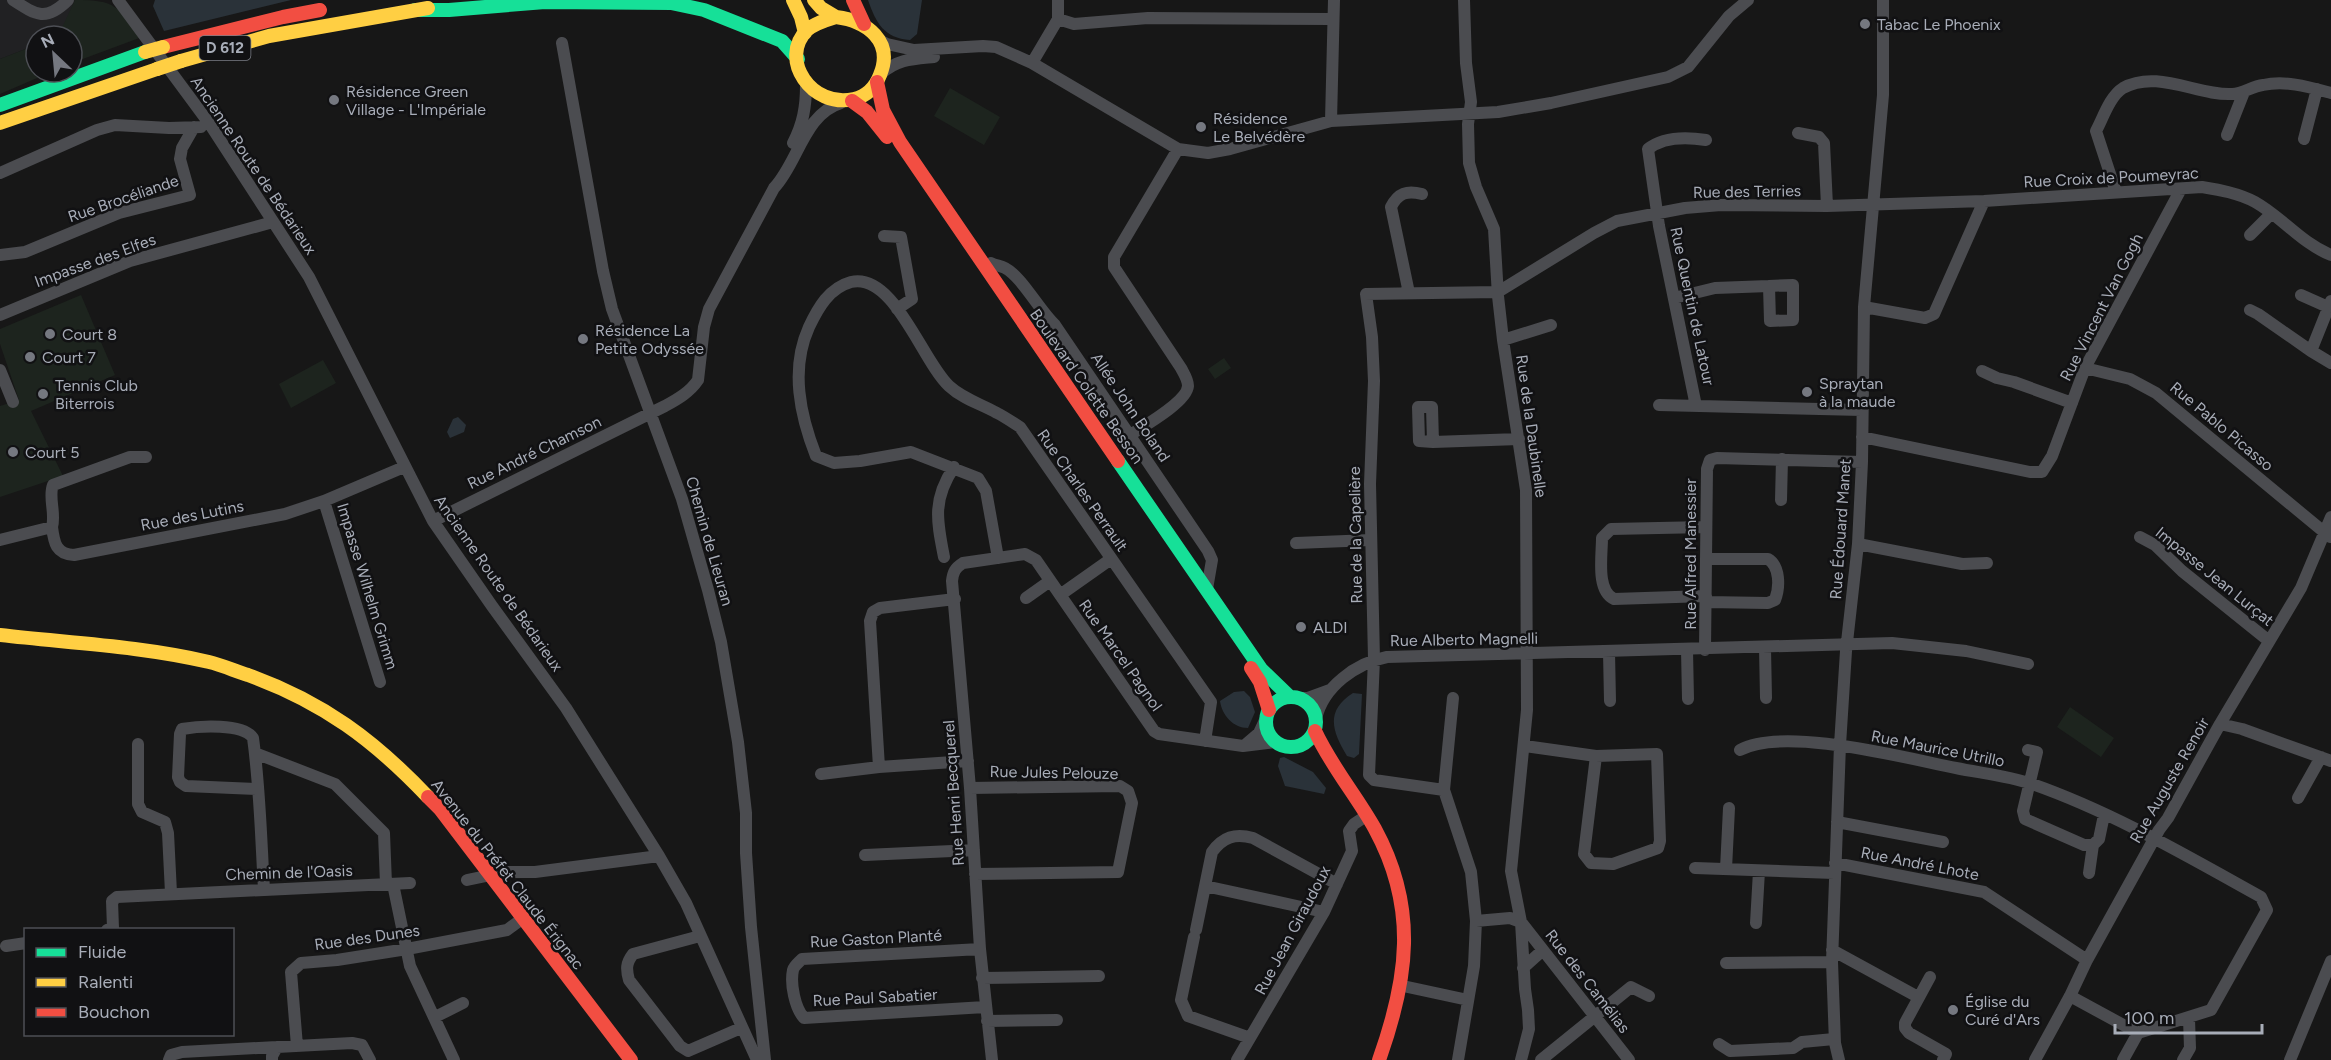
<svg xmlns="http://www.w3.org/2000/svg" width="2331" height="1060" viewBox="0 0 2331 1060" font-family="Figtree,sans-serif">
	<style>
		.built { fill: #212123 }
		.green { fill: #1d241e }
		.water { fill: #2a3239 }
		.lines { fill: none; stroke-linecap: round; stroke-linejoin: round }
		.street { stroke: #4b4c50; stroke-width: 12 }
		.fast { stroke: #16e098; stroke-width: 14 }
		.slow { stroke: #ffcf43; stroke-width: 14 }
		.jam { stroke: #f24e42; stroke-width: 14 }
		.slow-bridge { stroke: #ffcf43; stroke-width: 14 }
		.poi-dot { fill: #757880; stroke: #111113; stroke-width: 2 }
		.labels { text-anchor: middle; stroke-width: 5; stroke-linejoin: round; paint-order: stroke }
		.shield { fill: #111113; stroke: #7b7e86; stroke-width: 1.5 }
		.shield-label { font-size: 15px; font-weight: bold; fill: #a8adb8 }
		.poi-label { font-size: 16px; fill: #a8adb8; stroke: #111113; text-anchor: start }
		.street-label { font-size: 16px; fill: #a8adb8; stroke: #111113 }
	</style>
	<rect width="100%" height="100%" fill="#171717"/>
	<path class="built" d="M0 0H75L60 35 36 36V45L0 59Z"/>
	<path class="green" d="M75 0C117 0 116 6 142 37L72 63V36H58Z
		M36 45V72H51L0 94V59Z
		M950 88 1000 117 984 145 934 116Z
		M81 295 115 375 31 411 63 476 0 497V406L19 400 0 344V329Z
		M1224 358 1231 368 1215 379 1208 369Z
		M323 360 336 383 291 408 279 384Z
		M2070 707 2114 738 2101 757 2057 727Z"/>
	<path class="water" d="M155 0H291L164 31 153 6Z
		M868 0H922L917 34 910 40C884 38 876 23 868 0Z
		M458 417 466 425 464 432 450 438 447 432 453 419Z
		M1244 691 1250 697 1255 712 1248 728C1233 728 1222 715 1220 701L1234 692Z
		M1353 693 1362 694 1359 754 1354 758 1347 756C1332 731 1325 711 1353 693Z
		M1284 757 1313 772 1326 788 1324 794 1285 786 1278 766 1280 758Z"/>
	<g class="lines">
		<path class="street" d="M13 0C36 15 46 22 68 0
			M118 0 211 126 309 277 433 521 492 606 566 708 659 856 686 903 757 1060
			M1464 0 1466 63 1471 102 1468 124 1469 163 1476 187 1494 229 1498 296 1503 340 1526 490 1527 710 1511 871 1521 922 1525 989 1528 1010 1529 1029 1521 1060
			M1058 19V0
			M879 40 887 44 914 50 983 46 996 47 1032 63 1178 149 1208 153 1230 149 1331 121 1498 112 1551 103 1668 77 1688 67 1729 16 1748 0
			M562 43 603 271 612 309 682 499 708 590 721 642 738 742 746 813V853L751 927 765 1060
			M1032 63 1058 19 1074 24 1148 18 1332 19
			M881 74C897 59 914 59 934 57
			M1331 121 1334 0
			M1798 133 1819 137 1824 143 1827 206
			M2227 135 2244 92
			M2304 139 2317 89
			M793 143C803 124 806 107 806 85
			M0 173 97 130 115 125 169 128 201 127
			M2116 192 2096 131C2103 118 2110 96 2123 88 2157 69 2198 96 2232 94 2243 94 2252 86 2263 85 2286 80 2309 87 2331 93
			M2250 235 2271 214
			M884 236 901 237 912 299 897 309
			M0 255 25 252 119 213 190 195 180 159 182 148 194 127
			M991 263C995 265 1001 266 1005 268 1022 277 1039 310 1055 325L1208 551 1212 560 1207 589
			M1409 293 1391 207C1398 193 1407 190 1422 194
			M2301 295 2328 307
			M1674 298 1715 288 1769 286 1770 321 1793 320V285L1769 286
			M2331 301 2311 351 2331 363
			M1864 307 1925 318 1934 314 1984 201
			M2250 310 2258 314 2311 351
			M0 315 130 261 273 222
			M1503 340 1551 325
			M2085 368 2130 379 2156 393 2330 537
			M0 370 13 402
			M1982 371 1997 378 2014 382 2072 403
			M1659 405 1862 410
			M1696 406 1659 226 1648 149C1663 137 1687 137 1706 140
			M1130 435C1144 426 1187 402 1188 386 1188 379 1184 374 1181 368L1114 267V257L1178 149
			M1862 437 2030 472H2042L2052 456 2085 368 2181 189
			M1433 442 1419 441 1418 407H1432L1433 442 1519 439
			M1781 500 1782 459
			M324 501 380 682
			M433 521 665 406C678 399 690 392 698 380L704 327 709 309 774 188C798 163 804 114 841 103
			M52 527C56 513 48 497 53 485L130 457H146
			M2140 537 2155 545 2182 571 2269 641
			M0 540 52 527C54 543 56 554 74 555L285 514 324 501 404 467
			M1296 543 1371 540
			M1858 544 1962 564 1987 563
			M944 557C937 521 932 500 954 467
			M998 558 986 491 978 478 911 452 860 461 834 463 816 456C800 415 790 369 809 327 818 308 829 288 851 282 894 272 922 361 949 386 963 399 981 404 997 413 1005 417 1012 422 1020 427L1211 702 1205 741
			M1060 595 1111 559
			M1706 596 1614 599C1596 591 1602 556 1602 538L1611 529 1706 527
			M1026 598 1050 581
			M955 599 880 608 873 612 870 621 879 767 968 761
			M1706 602 1768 603 1775 600C1780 587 1780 566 1768 559H1706
			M1765 648 1766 698
			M1687 650 1688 699
			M1705 650 1707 469 1710 460 1717 458 1862 462
			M1609 652 1610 701
			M1298 698H1308L1330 690
			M1453 698 1444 790 1471 872 1476 921 1474 966 1458 1060
			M1316 719C1323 687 1356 663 1387 657L1892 643 1966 651 2028 664
			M2220 724 2242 729 2331 761
			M138 744V804L142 812 165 822 168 833 171 893
			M1245 745 1259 733 1266 718
			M1525 746 1596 756 1584 854 1591 863 1613 864 1658 848 1660 841 1657 754 1596 756
			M1740 750C1784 726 1905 758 1956 768 1980 773 2008 776 2032 784 2112 812 2187 856 2261 897L2267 910 2211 1010 2138 1033 2070 996
			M2028 750 2037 752 2023 811 2025 819 2084 845H2093
			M255 753 335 784 384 833 386 884
			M821 774 879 767
			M970 788 1120 786 1128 791 1132 803 1118 872 975 874
			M258 789 186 786 180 782 178 777 180 734 182 729C199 726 243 723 253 738 260 788 261 839 264 889
			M1444 790 1374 780 1369 775 1374 659 1370 484 1374 381 1372 337 1366 294 1498 292 1594 233 1617 221 1685 208 1721 205 1827 206 1984 201 2202 187C2220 190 2238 193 2255 202 2282 217 2301 243 2331 255
			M2298 798 2321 757
			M1837 822 1943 842
			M865 855 974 850
			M1835 863 1984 892 2087 960
			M1695 868 1834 873
			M1726 869 1729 808
			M2089 873 2093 845 2099 839 2104 815
			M467 880 491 875 498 872H535L659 856
			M393 884 410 966 454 1060
			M1205 886 1324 912
			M1476 921 1510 918 1521 922 1629 1060
			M1756 923 1759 871
			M107 930 113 928 112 901 117 897 410 883
			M1196 930 1212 852C1223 837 1235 833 1253 838L1337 884
			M700 936 633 954C626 963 626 969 629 980L680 1046 688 1051 741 1028
			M1194 937 1181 1000 1188 1016 1250 1038
			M6 946 26 943
			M980 949 802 959C798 963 794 966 793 970 790 984 795 1008 804 1018L985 1007
			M1832 950 1918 997
			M1726 963 1832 962
			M1523 968 1543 950
			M1930 977 1905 1023V1028L1909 1033 1946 1054 1943 1060
			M982 978 1099 976
			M1403 986 1468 1000
			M435 1017 463 1003
			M987 1021 1057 1020
			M1719 1044 1730 1051 1793 1048 1802 1042 1834 1039
			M297 1046 291 972 301 963 337 960 407 949 507 930 522 919
			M277 1047 352 1043 362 1045 370 1060
			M169 1060 171 1055 182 1052 277 1047 272 1056V1060
			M992 1060 980 949 970 788 952 581C953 572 955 568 963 563L1025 554 1036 560 1154 731 1159 734 1243 746 1275 742
			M1237 1060 1324 912 1352 851 1349 831 1354 824 1366 816
			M1541 1060 1631 987 1649 996
			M1839 1060 1835 1043 1832 962 1840 745 1846 651 1858 544 1862 462 1864 307 1883 95V0
			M2035 1060 2070 996 2087 960 2159 830 2168 818 2220 724 2301 588 2331 517
			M2123 1060 2138 1033
			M2183 1060 2190 1048 2189 1019
			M2290 1060 2331 961"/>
		<path class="fast" d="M415 10H449L545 2 671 3 704 10 782 41 798 59
			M0 105 145 52
			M1118 461 1261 669 1290 697
			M1266 722a25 25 0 1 1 50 0a25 25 0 1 1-50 0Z"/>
		<path class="slow" d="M793 0 801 17 805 33
			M814 0 821 8 836 17
			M836 17C867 21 894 41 880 75 875 88 867 96 854 99 812 109 778 59 807 30 815 23 826 20 836 17Z
			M181 61 269 36 428 8
			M0 123 157 69
			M0 635C69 643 141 646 209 662 222 665 235 671 248 675 323 702 374 740 428 797"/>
		<path class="jam" d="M853 0 864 24
			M163 47 283 17 320 10
			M877 82 883 110 900 142 1118 461
			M852 101 867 112 887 137
			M1251 668 1260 682 1269 710
			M1315 731C1331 766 1356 795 1375 829 1418 908 1408 979 1379 1060
			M428 797 440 809 631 1060"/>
		<path class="slow-bridge" d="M145 52 163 47
			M157 69 181 61"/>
	</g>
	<g class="poi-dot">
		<circle cx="1865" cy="24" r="6"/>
		<circle cx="334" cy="100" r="6"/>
		<circle cx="1201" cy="127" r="6"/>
		<circle cx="50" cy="334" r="6"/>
		<circle cx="583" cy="339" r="6"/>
		<circle cx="30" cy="357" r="6"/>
		<circle cx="1807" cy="392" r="6"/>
		<circle cx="43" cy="394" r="6"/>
		<circle cx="13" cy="452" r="6"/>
		<circle cx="1301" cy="627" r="6"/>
		<circle cx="1953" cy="1010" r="6"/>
	</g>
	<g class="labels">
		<rect class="shield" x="199.5" y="36" width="51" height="24" rx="4.5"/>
		<g class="shield-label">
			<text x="225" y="53">D 612</text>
		</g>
		<g class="poi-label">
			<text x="1877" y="30">Tabac Le Phoenix</text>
			<text x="346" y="97">Résidence Green<tspan x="346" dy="18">Village - L'Impériale</tspan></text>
			<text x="1213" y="124">Résidence<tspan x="1213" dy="18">Le Belvédère</tspan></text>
			<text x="595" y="336">Résidence La<tspan x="595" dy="18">Petite Odyssée</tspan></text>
			<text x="62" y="340">Court 8</text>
			<text x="42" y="363">Court 7</text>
			<text x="1819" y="389">Spraytan<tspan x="1819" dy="18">à la maude</tspan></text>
			<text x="55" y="391">Tennis Club<tspan x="55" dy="18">Biterrois</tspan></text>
			<text x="25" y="458">Court 5</text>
			<text x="1313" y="633">ALDI</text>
			<text x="1965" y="1007">Église du<tspan x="1965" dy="18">Curé d'Ars</tspan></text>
		</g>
		<g class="street-label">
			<text transform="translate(254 165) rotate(56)" y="6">Ancienne Route de Bédarieux</text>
			<text transform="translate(2111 177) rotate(-3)" y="6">Rue Croix de Poumeyrac</text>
			<text transform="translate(1747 191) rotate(-1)" y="6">Rue des Terries</text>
			<text transform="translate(123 198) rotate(-19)" y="6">Rue Brocéliande</text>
			<text transform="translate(95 260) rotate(-20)" y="6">Impasse des Elfes</text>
			<text transform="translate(1693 306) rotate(78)" y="6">Rue Quentin de Latour</text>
			<text transform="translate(2101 307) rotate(-63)" y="6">Rue Vincent Van Gogh</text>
			<text transform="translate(1087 386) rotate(55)" y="6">Boulevard Colette Besson</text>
			<text transform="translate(1131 407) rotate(56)" y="6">Allée John Boland</text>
			<text transform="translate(1532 426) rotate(82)" y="6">Rue de la Daubinelle</text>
			<text transform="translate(2222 426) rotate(40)" y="6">Rue Pablo Picasso</text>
			<text transform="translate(534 452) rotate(-26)" y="6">Rue André Chamson</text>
			<text transform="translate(1083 490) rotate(55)" y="6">Rue Charles Perrault</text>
			<text transform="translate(192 515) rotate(-11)" y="6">Rue des Lutins</text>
			<text transform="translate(1840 529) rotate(-86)" y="6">Rue Édouard Manet</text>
			<text transform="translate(1355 535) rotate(-91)" y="6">Rue de la Capelière</text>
			<text transform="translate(710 541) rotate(74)" y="6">Chemin de Lieuran</text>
			<text transform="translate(1690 554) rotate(-90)" y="6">Rue Alfred Manessier</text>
			<text transform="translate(2215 576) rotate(39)" y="6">Impasse Jean Lurçat</text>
			<text transform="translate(499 583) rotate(55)" y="6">Ancienne Route de Bédarieux</text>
			<text transform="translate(368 586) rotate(73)" y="6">Impasse Wilhelm Grimm</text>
			<text transform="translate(1464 639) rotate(-1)" y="6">Rue Alberto Magnelli</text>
			<text transform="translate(1121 655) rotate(55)" y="6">Rue Marcel Pagnol</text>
			<text transform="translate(1938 748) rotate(11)" y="6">Rue Maurice Utrillo</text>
			<text transform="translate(1054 772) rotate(1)" y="6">Rue Jules Pelouze</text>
			<text transform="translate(2169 780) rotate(-60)" y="6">Rue Auguste Renoir</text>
			<text transform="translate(953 793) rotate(-94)" y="6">Rue Henri Becquerel</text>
			<text transform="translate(1920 863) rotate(11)" y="6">Rue André Lhote</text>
			<text transform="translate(289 872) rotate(-2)" y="6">Chemin de l'Oasis</text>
			<text transform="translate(508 874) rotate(52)" y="6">Avenue du Préfet Claude Érignac</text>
			<text transform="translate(1292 930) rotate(-62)" y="6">Rue Jean Giraudoux</text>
			<text transform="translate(367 937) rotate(-8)" y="6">Rue des Dunes</text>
			<text transform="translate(876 938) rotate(-3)" y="6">Rue Gaston Planté</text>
			<text transform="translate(1588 981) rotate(52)" y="6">Rue des Camélias</text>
			<text transform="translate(875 997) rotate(-3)" y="6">Rue Paul Sabatier</text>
		</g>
	</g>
	<rect x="24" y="928" width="210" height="108" fill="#111113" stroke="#4d4f55" stroke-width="1.5"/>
	<rect x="36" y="948" width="30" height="9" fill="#16e098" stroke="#4d4f55" stroke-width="1.5"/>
	<text x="78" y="958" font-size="18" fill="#a8adb8">Fluide</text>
	<rect x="36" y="978" width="30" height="9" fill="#ffcf43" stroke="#4d4f55" stroke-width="1.5"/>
	<text x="78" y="988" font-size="18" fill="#a8adb8">Ralenti</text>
	<rect x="36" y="1008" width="30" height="9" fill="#f24e42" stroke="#4d4f55" stroke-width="1.5"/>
	<text x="78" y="1018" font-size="18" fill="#a8adb8">Bouchon</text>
	<g transform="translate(54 54) rotate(334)"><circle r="28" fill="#111113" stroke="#4d4f55" stroke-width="1.5"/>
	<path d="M0-4.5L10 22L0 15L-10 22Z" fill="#757880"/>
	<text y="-9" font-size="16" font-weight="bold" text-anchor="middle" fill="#a8adb8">N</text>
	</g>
	<path d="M2115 1024v9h147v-9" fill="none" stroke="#a8adb8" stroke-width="3"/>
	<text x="2124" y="1024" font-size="18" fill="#a8adb8" stroke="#111113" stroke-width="4.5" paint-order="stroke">100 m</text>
</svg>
